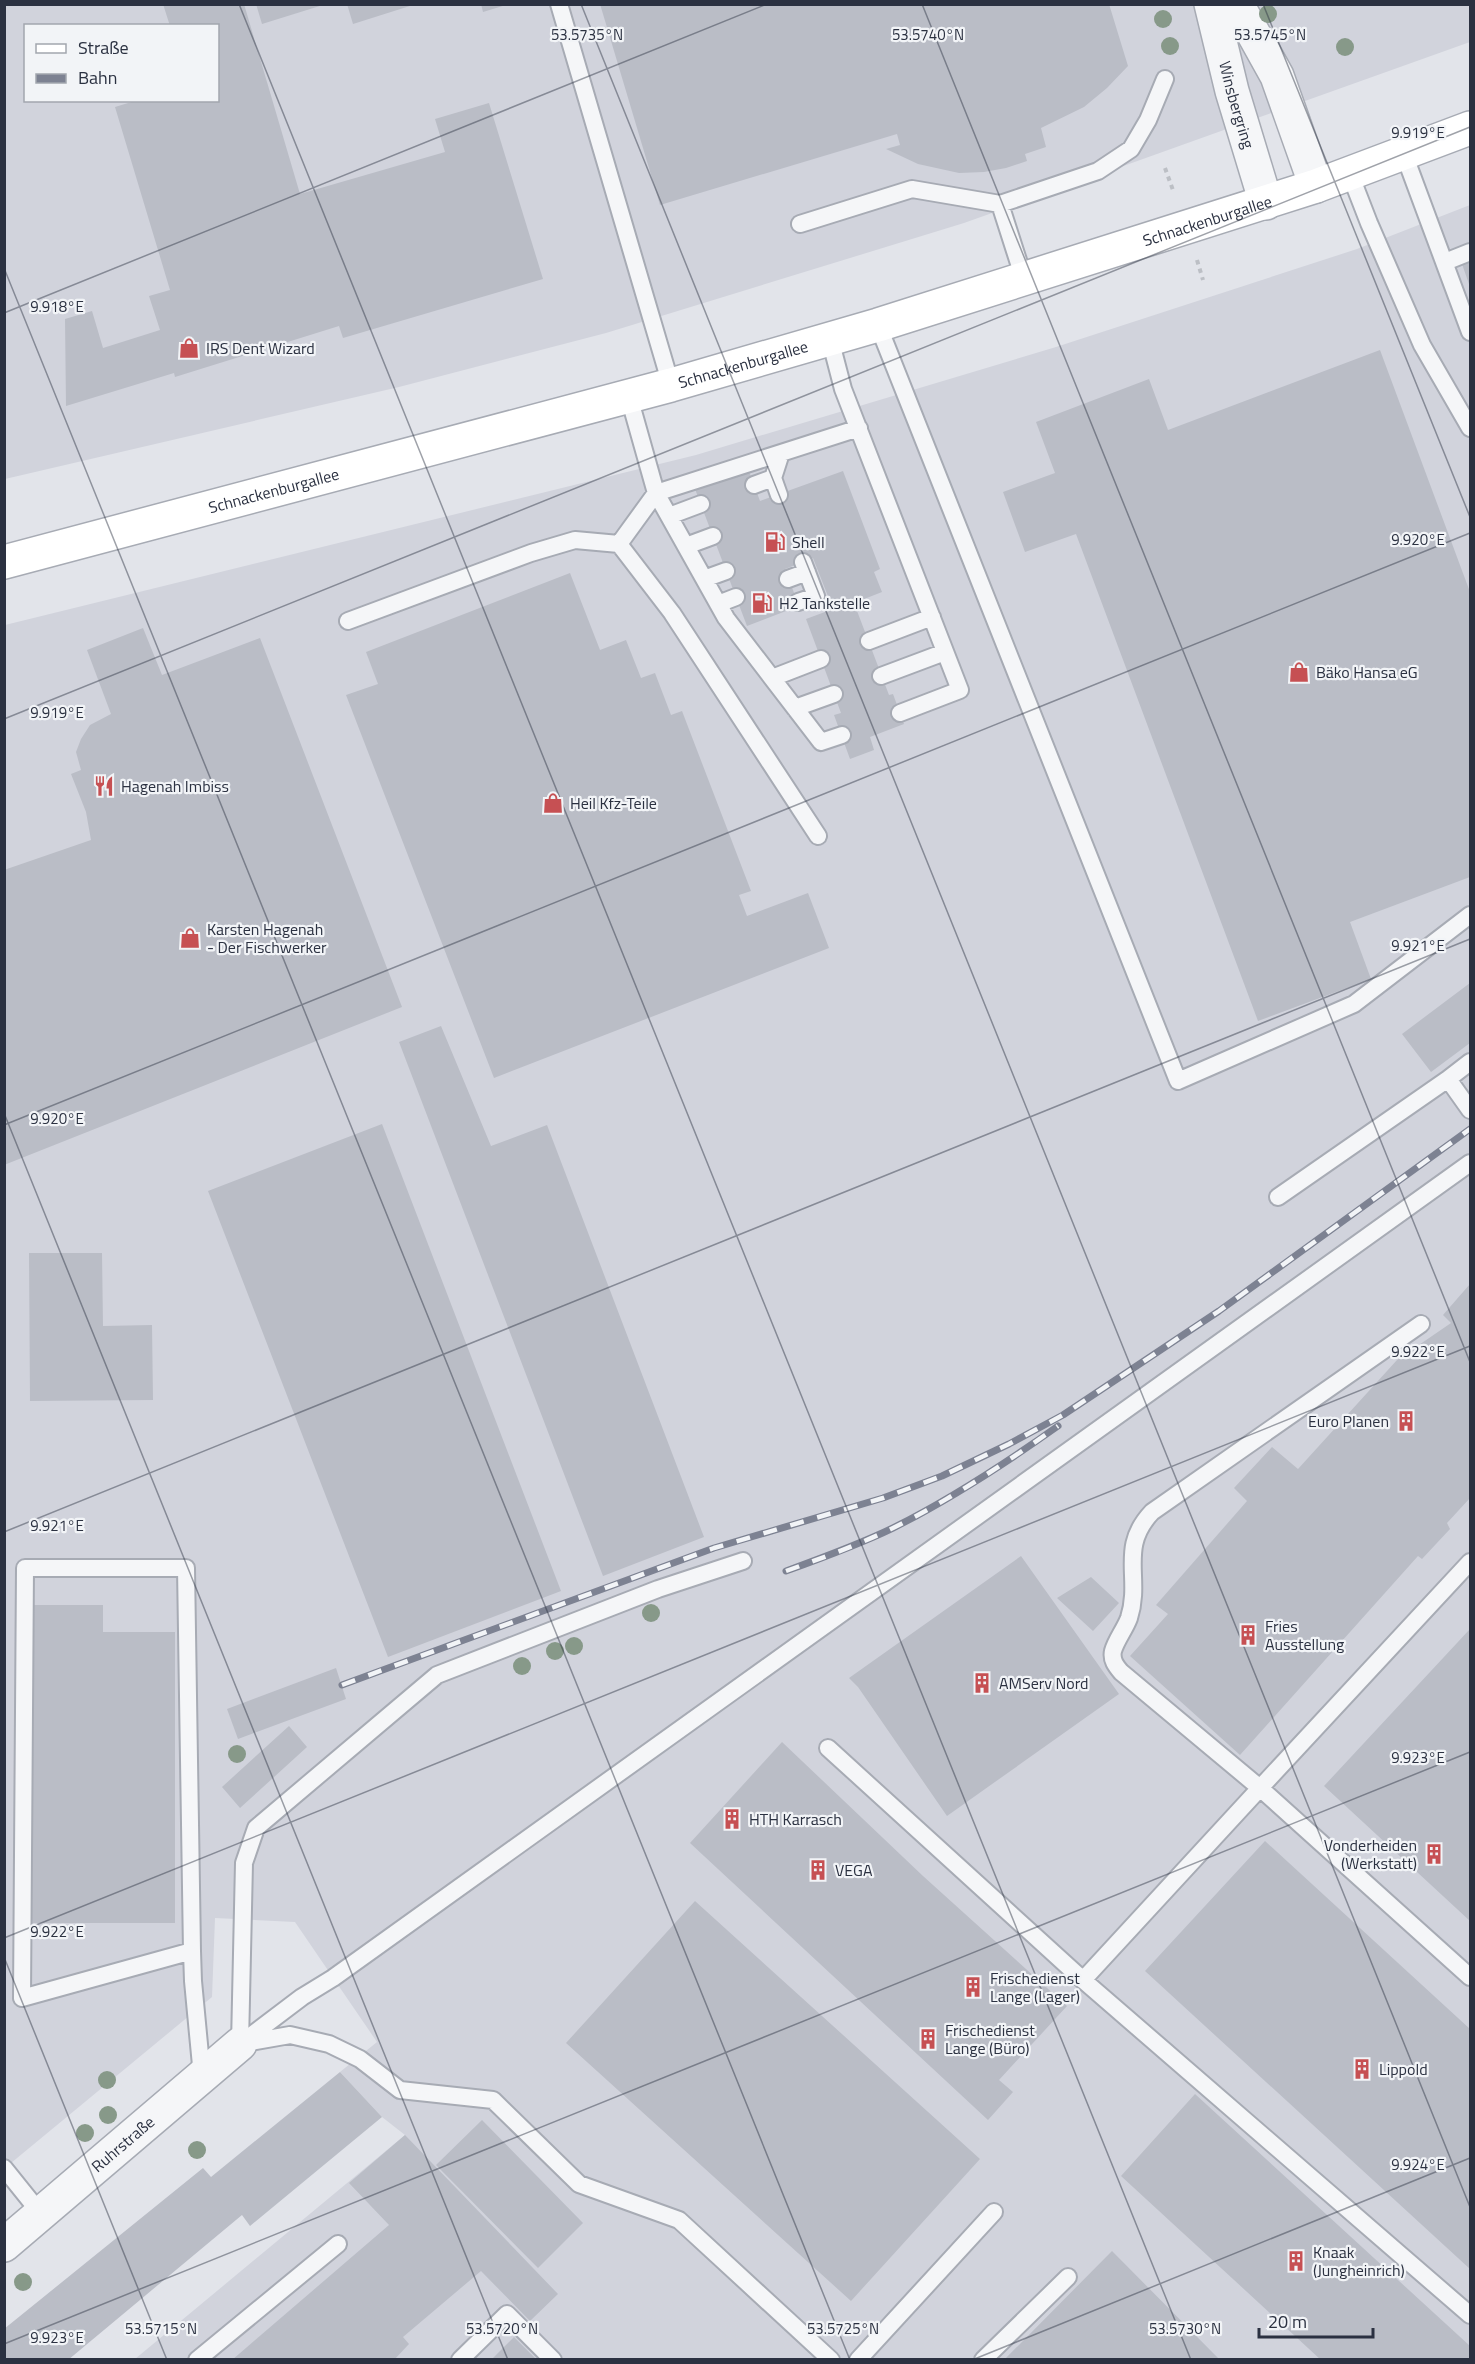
<svg xmlns="http://www.w3.org/2000/svg" width="1475" height="2364" viewBox="0 0 1475 2364" font-family="'Titillium Web',sans-serif">
	<style>
		.built { fill: #d1d3dc; fill-rule: evenodd }
		.building { fill: #babdc6 }
		.lines { fill: none; stroke-linecap: round; stroke-linejoin: round }
		.service-casing { stroke: #a7abb4; stroke-width: 20 }
		.minor-casing { stroke: #a7abb4; stroke-width: 36 }
		.secondary-casing { stroke: #a7abb4; stroke-width: 36 }
		.path { stroke: #bcbfc5; stroke-width: 4; stroke-dasharray: 4.5 4.5; stroke-linecap: butt }
		.service { stroke: #f5f6f8; stroke-width: 16 }
		.minor { stroke: #f5f6f8; stroke-width: 33 }
		.secondary { stroke: #fff; stroke-width: 33 }
		.rail-casing { stroke: #7d8292; stroke-width: 7 }
		.rail { stroke: #f2f4f7; stroke-width: 4.5; stroke-dasharray: 14; stroke-linecap: butt }
		.tree { fill: #879989 }
		.ticks { fill: none; stroke: #2b3141; stroke-width: 1.5; stroke-opacity: 0.45 }
		.labels { text-anchor: middle; stroke-width: 4.5; stroke-linejoin: round; paint-order: stroke }
		.street-label { font-size: 16px; fill: #2b3141; stroke: #f2f4f7 }
		.poi-label { font-size: 16px; fill: #2b3141; stroke: #f2f4f7; text-anchor: start }
		.ticks-label { font-size: 15px; text-anchor: middle; fill: #2b3141; stroke: #f2f4f7; stroke-width: 4.5; stroke-linejoin: round; paint-order: stroke }
	</style>
	<rect width="100%" height="100%" fill="#e2e4ea"/>
	<path class="built" d="M1470 4V42L964 223 606 333 399 387 5 479 4 5ZM26 26H218V100H26Z
		M1470 205V2359H135L405 2135 382 2117 340 2072 377 2042 295 1922 215 1918 212 1997 5 2168V625L696 455 1056 347 1357 249Z"/>
	<path class="building" d="M163 4H244L300 194 445 152 435 119 489 103 543 279 343 338 339 326 175 377 174 373 66 406 65 319 92 311 103 348 160 330 149 296 170 290 115 107 138 100H218V26H170Z
		M256 4H323V5L262 24Z
		M347 4H413V5L353 24Z
		M481 4H506V5L483 12Z
		M600 4H1109L1128 66 1107 88 1084 107 1041 128 1046 147 1025 154 1027 161 1006 168 984 172 959 173 918 164 886 149 900 145 897 134 660 205Z
		M1470 261V287L1462 264Z
		M1380 350 1470 592V877L1350 922 1371 979 1258 1021 1076 534 1025 552 1003 492 1055 473 1036 422 1149 379 1168 430Z
		M748 469 760 501 843 471 880 569 874 572 882 592 854 603 889 695 893 694 904 724 870 737 874 750 850 759 834 715 841 713 806 619 833 609 813 558 785 569 799 606 747 626 695 489Z
		M570 573 600 650 626 640 641 678 655 673 671 715 682 711 751 891 739 895 747 916 808 893 829 948 494 1078 346 695 378 684 366 652Z
		M143 628 162 675 260 638 402 1007 4 1165V870L91 840 86 812 71 774 81 770 76 752 81 739 90 725 111 714 87 650Z
		M1470 983V1043L1431 1072 1402 1034Z
		M441 1026 491 1146 547 1125 704 1537 603 1576 399 1042Z
		M382 1124 561 1591 388 1657 208 1191Z
		M29 1253H102L103 1326 152 1325 153 1400 30 1401Z
		M1470 1284V1498L1447 1523 1450 1529 1422 1559 1418 1556 1240 1755 1130 1656 1168 1614 1156 1605 1247 1501 1234 1488 1272 1447 1298 1469 1397 1360 1451 1323 1443 1315Z
		M1021 1556 1119 1694 947 1816 858 1687 849 1678Z
		M1091 1577 1119 1603 1093 1631 1057 1598Z
		M31 1605H103V1632H175V1923H31Z
		M1470 1629V1921L1324 1786Z
		M336 1668 346 1699 238 1739 227 1709Z
		M289 1726 307 1747 240 1808 222 1787Z
		M782 1742 923 1876 1067 2006 999 2080 1013 2092 988 2120 690 1843Z
		M1265 1841 1470 2029V2269L1145 1971Z
		M695 1901 980 2159 851 2301 566 2043Z
		M340 2072 382 2117 250 2226 242 2215 68 2360H4V2329L203 2168 211 2177Z
		M1195 2094 1470 2346V2360H1321L1121 2176Z
		M482 2120 583 2223 538 2268 436 2165Z
		M405 2135 558 2294 530 2321 481 2271 403 2337 409 2344 394 2360H232L389 2225 349 2183Z
		M1112 2251 1220 2360H1004Z
		M514 2337 537 2360H491Z"/>
	<g class="lines">
		<g class="service-casing">
			<path id="service" d="M559 4 671 385
				M1404 154 1470 332
				M1350 174 1369 223 1422 345 1470 428
				M1000 204 1024 279
				M800 224 912 189 1000 204 1098 171 1131 149 1148 120 1165 79
				M1445 262 1470 252
				M878 325 1178 1081 1354 1004 1470 915
				M830 339 843 389 960 690 900 713
				M629 397 656 493 726 618 821 742 842 735
				M773 478 779 495
				M754 485 773 478 781 453
				M669 516 701 504
				M686 546 713 536
				M704 579 726 571
				M788 579 807 572
				M798 602 816 596 803 562
				M718 604 736 597
				M348 621 531 553 575 540 619 544
				M869 641 932 617
				M881 676 945 652
				M772 678 821 659
				M795 708 834 694
				M818 836 672 613 619 544 656 493 859 428
				M1470 1062 1448 1079 1470 1110
				M1278 1197 1448 1079
				M1470 1562 1260 1788 1470 1977
				M828 1748 1083 1980 1470 2315
				M192 1951 22 1998 25 1568H186L192 1951 193 1981 202 2076
				M1083 1980 1260 1788 1121 1672C1116 1666 1111 1660 1113 1651 1116 1640 1125 1629 1129 1618 1142 1577 1118 1548 1152 1512L1421 1324
				M244 2043 290 2035 329 2044 360 2059 400 2090 493 2100 579 2184 679 2220 831 2360
				M240 2044 302 1997 333 1978 1470 1163
				M240 2044 244 1863 256 1828 437 1675 658 1589 743 1561
				M4 2168 41 2214
				M197 2360 338 2244
				M460 2360 507 2314 553 2360
				M858 2360 994 2212
				M983 2360 1068 2277"/>
		</g>
		<g class="minor-casing">
			<g id="minor">
				<path id="s1" d="M1211 4 1232 91 1266 203"/>
				<path d="M1237 4 1277 76 1316 186"/>
				<path id="s2" d="M4 2245 240 2044"/>
			</g>
		</g>
		<g class="secondary-casing">
			<g id="secondary">
				<path id="s3" d="M4 562 671 385 878 325 1316 186 1470 128"/>
			</g>
		</g>
		<path class="path" d="M1165 168 1174 193
			M1197 260 1203 280"/>
		<use href="#service" class="service"/>
		<use href="#minor" class="minor"/>
		<use href="#secondary" class="secondary"/>
		<g class="rail-casing">
			<path id="rail" d="M786 1571C822 1558 858 1545 893 1528 951 1499 1006 1463 1058 1426
				M342 1685 714 1548 883 1498 942 1476 1009 1444 1063 1415 1219 1311 1470 1129"/>
		</g>
		<use href="#rail" class="rail"/>
	</g>
	<g class="tree">
		<circle cx="1268" cy="14" r="9"/>
		<circle cx="1163" cy="19" r="9"/>
		<circle cx="1170" cy="46" r="9"/>
		<circle cx="1345" cy="47" r="9"/>
		<circle cx="651" cy="1613" r="9"/>
		<circle cx="574" cy="1646" r="9"/>
		<circle cx="555" cy="1651" r="9"/>
		<circle cx="522" cy="1666" r="9"/>
		<circle cx="237" cy="1754" r="9"/>
		<circle cx="107" cy="2080" r="9"/>
		<circle cx="108" cy="2115" r="9"/>
		<circle cx="85" cy="2133" r="9"/>
		<circle cx="197" cy="2150" r="9"/>
		<circle cx="23" cy="2282" r="9"/>
	</g>
	<path class="ticks" d="M239 4 1191 2360M581 4 1470 2207M922 4 1470 1362M1263 4 1470 517M4 268 850 2360M4 313 767 4M4 719 1470 127M4 1113 508 2360M4 1125 1470 533M4 1532 1470 939M4 1938 1470 1346M4 1957 167 2360M4 2344 1470 1752M972 2360 1470 2158"/>
	<defs>
		<g id="shop-bare" transform="scale(1.62)"><path d="M-5-2.5h2.3a2.7 3.5 0 0 1 5.4 0H5L5.5 6h-11ZM-1.5-2.5h3a1.5 2.3 0 0 0-3 0Z" fill="#c65053" stroke="#f2f4f7" stroke-width="2.5" paint-order="stroke"/></g>
		<g id="fuel-bare" transform="scale(1.62)"><path d="M-5.5-6h7V0h2V4h1.3V-2.5L3-4.5l.8-.8L6-3V5H2.5V1h-1V6h-7ZM-4.2-4.7v3.2H.2V-4.7Z" fill="#c65053" stroke="#f2f4f7" stroke-width="2.5" paint-order="stroke"/></g>
		<g id="restaurant-bare" transform="scale(1.62)"><path d="M-5-6h1v4h1v-4h1v4h1v-4h1v5L-1.5 .5V6h-2V.5L-5-1ZM5-6V6H3V1.5H1.5Q1.5-4 5-6Z" fill="#c65053" stroke="#f2f4f7" stroke-width="2.5" paint-order="stroke"/></g>
		<g id="building-bare" transform="scale(1.62)"><path d="M-4-6H4V6H1V3H-1V6H-4ZM-2.5-4.3h1.7v1.8h-1.7ZM.8-4.3h1.7v1.8H.8ZM-2.5-1h1.7V.8h-1.7ZM.8-1h1.7V.8H.8Z" fill="#c65053" stroke="#f2f4f7" stroke-width="2.5" paint-order="stroke"/></g>
	</defs>
	<g fill-rule="evenodd">
		<use href="#shop-bare" x="189" y="348"/>
		<use href="#fuel-bare" x="775" y="542"/>
		<use href="#fuel-bare" x="762" y="603"/>
		<use href="#shop-bare" x="1299" y="672"/>
		<use href="#restaurant-bare" x="104" y="786"/>
		<use href="#shop-bare" x="553" y="803"/>
		<use href="#shop-bare" x="190" y="938"/>
		<use href="#building-bare" x="1406" y="1421"/>
		<use href="#building-bare" x="1248" y="1635"/>
		<use href="#building-bare" x="982" y="1683"/>
		<use href="#building-bare" x="732" y="1819"/>
		<use href="#building-bare" x="1434" y="1854"/>
		<use href="#building-bare" x="818" y="1870"/>
		<use href="#building-bare" x="973" y="1987"/>
		<use href="#building-bare" x="928" y="2039"/>
		<use href="#building-bare" x="1362" y="2069"/>
		<use href="#building-bare" x="1296" y="2261"/>
	</g>
	<g class="labels">
		<g class="street-label">
			<text dy="6" stroke="none"><textPath href="#s1" startOffset="104">Winsbergring</textPath></text>
			<text dy="6" stroke="none"><textPath href="#s3" startOffset="1251">Schnackenburgallee</textPath></text>
			<text dy="6" stroke="none"><textPath href="#s3" startOffset="765">Schnackenburgallee</textPath></text>
			<text dy="6" stroke="none"><textPath href="#s3" startOffset="279">Schnackenburgallee</textPath></text>
			<text dy="6" stroke="none"><textPath href="#s2" startOffset="156">Ruhrstraße</textPath></text>
		</g>
		<g class="poi-label">
			<text x="206" y="354">IRS Dent Wizard</text>
			<text x="792" y="548">Shell</text>
			<text x="779" y="609">H2 Tankstelle</text>
			<text x="1316" y="678">Bäko Hansa eG</text>
			<text x="121" y="792">Hagenah Imbiss</text>
			<text x="570" y="809">Heil Kfz-Teile</text>
			<text x="207" y="935">Karsten Hagenah<tspan x="207" dy="18">- Der Fischwerker</tspan></text>
			<text x="1389" y="1427" text-anchor="end">Euro Planen</text>
			<text x="1265" y="1632">Fries<tspan x="1265" dy="18">Ausstellung</tspan></text>
			<text x="999" y="1689">AMServ Nord</text>
			<text x="749" y="1825">HTH Karrasch</text>
			<text x="1417" y="1851" text-anchor="end">Vonderheiden<tspan x="1417" dy="18">(Werkstatt)</tspan></text>
			<text x="835" y="1876">VEGA</text>
			<text x="990" y="1984">Frischedienst<tspan x="990" dy="18">Lange (Lager)</tspan></text>
			<text x="945" y="2036">Frischedienst<tspan x="945" dy="18">Lange (Büro)</tspan></text>
			<text x="1379" y="2075">Lippold</text>
			<text x="1313" y="2258">Knaak<tspan x="1313" dy="18">(Jungheinrich)</tspan></text>
		</g>
	</g>
	<g class="ticks-label">
		<text x="587" y="40">53.5735°N</text>
		<text x="928" y="40">53.5740°N</text>
		<text x="1270" y="40">53.5745°N</text>
		<text x="1418" y="138">9.919°E</text>
		<text x="57" y="312">9.918°E</text>
		<text x="1418" y="545">9.920°E</text>
		<text x="57" y="718">9.919°E</text>
		<text x="1418" y="951">9.921°E</text>
		<text x="57" y="1124">9.920°E</text>
		<text x="1418" y="1357">9.922°E</text>
		<text x="57" y="1531">9.921°E</text>
		<text x="1418" y="1763">9.923°E</text>
		<text x="57" y="1937">9.922°E</text>
		<text x="1418" y="2170">9.924°E</text>
		<text x="161" y="2334">53.5715°N</text>
		<text x="502" y="2334">53.5720°N</text>
		<text x="843" y="2334">53.5725°N</text>
		<text x="1185" y="2334">53.5730°N</text>
		<text x="57" y="2343">9.923°E</text>
	</g>
	<rect width="1475" height="2364" fill="none" stroke="#2b3141" stroke-width="12"/>
	<rect x="24" y="24" width="195" height="78" fill="#f2f4f7" stroke="#a2a6ae" stroke-width="1.5"/>
	<rect x="36" y="44" width="30" height="9" fill="#ffffff" stroke="#a2a6ae" stroke-width="1.5"/>
	<text x="78" y="54" font-size="18" fill="#2b3141">Straße</text>
	<rect x="36" y="74" width="30" height="9" fill="#7d8292" stroke="#a2a6ae" stroke-width="1.5"/>
	<text x="78" y="84" font-size="18" fill="#2b3141">Bahn</text>
	<path d="M1259 2328v9h114v-9" fill="none" stroke="#2b3141" stroke-width="3"/>
	<text x="1268" y="2328" font-size="18" fill="#2b3141" stroke="#f2f4f7" stroke-width="4.5" paint-order="stroke">20 m</text>
</svg>
